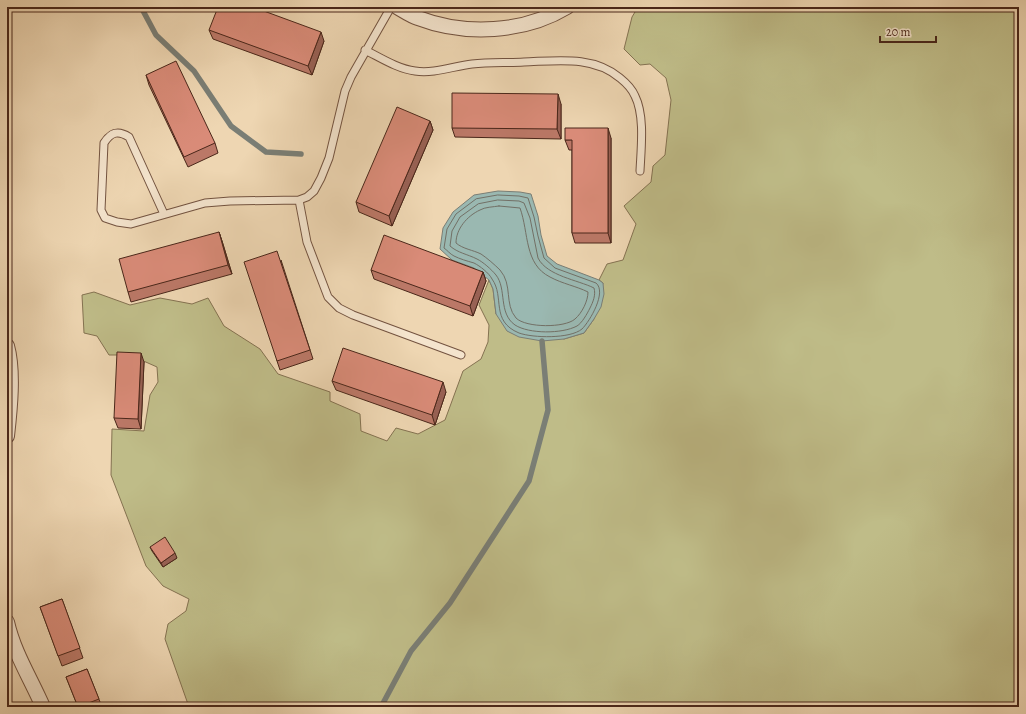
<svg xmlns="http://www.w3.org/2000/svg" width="1026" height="714" viewBox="0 0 1026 714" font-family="Alegreya,serif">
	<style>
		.green { fill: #bfbc88; stroke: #847251 }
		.water { fill: #9ab8b1; stroke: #7a7e75 }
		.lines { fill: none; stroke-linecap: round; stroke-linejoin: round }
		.shore { stroke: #727066; stroke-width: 1 }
		.stream { stroke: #7a7e75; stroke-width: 5.5 }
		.lane-casing { stroke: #735340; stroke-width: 9 }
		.street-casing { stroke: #735340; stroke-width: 16 }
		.lane { stroke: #f4e4cd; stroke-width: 7 }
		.street { stroke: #f4e4cd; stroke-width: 14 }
		.wall { fill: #bb7867; stroke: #4a271a }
		.shaded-wall { fill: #986154; stroke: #4a271a }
		.building { fill: #d98b78; stroke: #4a271a }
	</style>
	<rect width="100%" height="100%" fill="#eed6b2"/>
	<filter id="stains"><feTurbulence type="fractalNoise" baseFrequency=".005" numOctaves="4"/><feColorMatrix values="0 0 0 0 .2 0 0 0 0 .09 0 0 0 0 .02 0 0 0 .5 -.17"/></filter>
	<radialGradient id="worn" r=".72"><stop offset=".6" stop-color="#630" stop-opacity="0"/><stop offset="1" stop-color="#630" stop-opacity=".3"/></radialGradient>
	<path class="green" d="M638 7H1019V707H189L165 639 168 624 186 611 189 599 163 586 146 566 111 475 112 429 144 431 150 395 158 382 157 367 130 355H109L97 336 84 333 82 295 94 292 130 305 160 298 192 304 208 298 224 326 260 349 278 374 330 392V401L360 414 361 431 387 441 396 428 418 434 445 420 463 371 481 359 488 342 489 325 479 305 489 280 493 289 496 314 564 339 584 333 594 319 603 283 599 280 607 264 623 260 636 224 624 206 651 182 653 166 665 155 671 100 666 78 650 64 640 65 624 49 632 17Z"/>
	<path class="water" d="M498 191 520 192 531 194 538 216 541 235 547 256 557 264 599 280 603 283 604 294 601 307 594 319 584 333 564 339 542 341 519 337 507 331 496 314 493 289 489 280 474 268 452 260 440 249 443 228 453 212 474 195Z"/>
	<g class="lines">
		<path class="shore" d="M498 195 519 196 528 198 534 217 538 236 544 258 555 268 596 283C607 292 590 321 582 329 570 339 533 338 519 333 490 321 505 297 492 279 489 273 480 266 474 263 467 261 460 259 454 256 450 254 447 250 444 248L447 229 456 214 476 199Z
			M498 200 519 201 524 203 530 218 538 258C547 276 578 280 594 288 596 295 593 302 590 308 587 314 582 323 577 326 562 334 529 334 515 325 498 313 507 289 496 275 491 269 483 262 477 259 467 254 458 253 450 246L452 231 460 217 478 204Z
			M499 206 520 208C529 233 524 264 550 277 563 284 576 286 588 292 588 301 582 313 575 319 565 328 526 328 516 318 504 304 513 285 500 270 495 265 487 258 481 254 473 250 463 249 456 243 456 229 467 216 480 210 485 207 493 207 499 206Z"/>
		<path class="stream" d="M141 7 156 35 194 71 231 126 266 152 301 154
			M381 707 411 651 450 603 529 481 548 410 542 341"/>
		<g class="lane-casing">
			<path id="lane" d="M391 7 351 77 345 91 329 158 321 178 314 191 307 197 299 200 307 242 328 297 339 308 353 315 461 355
				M365 50C381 58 398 69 415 71 434 74 454 66 472 64 489 62 507 63 524 62 556 61 593 55 620 78 625 82 632 89 635 96 645 116 641 149 640 171
				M164 214 129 137C118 130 111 132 104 143L101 210 105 218 117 222 131 224 205 203 230 201 299 200"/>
		</g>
		<g class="street-casing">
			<path id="street" d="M397 7C404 11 411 16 418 18 465 36 524 33 567 7
				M7 346C14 371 10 410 7 436
				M7 622C14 653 31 679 43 707"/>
		</g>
		<use href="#lane" class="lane"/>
		<use href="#street" class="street"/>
	</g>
	<path class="wall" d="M209 30 324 41 312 75 213 39Z
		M146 75 215 143 218 153 188 167 149 85Z
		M561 104V139L455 137 452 128Z
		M430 121 433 130 392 226 359 212 356 202Z
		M611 138V243H575L572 233V150H569L565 140Z
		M219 232 222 241 232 274 131 302 128 292Z
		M281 260 313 359 280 370 277 361Z
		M371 270 483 272 486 281 473 316 374 279Z
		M144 362 141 429 118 428 114 418Z
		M332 381 446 392 435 425 336 390Z
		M150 547 177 558 163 567 152 551Z
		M62 599 83 658 62 666 40 607Z
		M87 669 102 707H78L66 677Z"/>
	<path class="shaded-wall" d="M321 32 324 41 312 75 308 66Z
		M558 94 561 104V139L557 129Z
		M430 121 433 130 392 226 389 216Z
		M608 128 611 138V243L608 233Z
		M219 232 222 241 232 274 228 265Z
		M483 272 486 281 473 316 470 306Z
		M141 353 144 362 141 429 138 419Z
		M443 382 446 392 435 425 432 415Z
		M175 553 177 558 163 567 161 563Z"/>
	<path class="building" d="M218 7H253L321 32 308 66 209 30Z
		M176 61 215 143 184 157 146 75Z
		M452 93 558 94 557 129 452 128Z
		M397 107 430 121 389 216 356 202Z
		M565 128H608V233H572V140H565Z
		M219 232 228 265 128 292 119 259Z
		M384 235 483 272 470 306 371 270Z
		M277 251 310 350 277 361 244 262Z
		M343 348 443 382 432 415 332 381Z
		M117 352 141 353 138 419 114 418Z
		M165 537 175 553 161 563 150 547Z
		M62 599 80 648 58 656 40 607Z
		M87 669 99 699 78 707 66 677Z"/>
	<rect width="1026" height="714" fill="none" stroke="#eed6b2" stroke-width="24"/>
	<rect x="8" y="8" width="1010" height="698" fill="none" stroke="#4a271a" stroke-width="2"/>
	<rect x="12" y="12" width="1002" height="690" fill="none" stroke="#4a271a"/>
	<path d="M880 36v6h56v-6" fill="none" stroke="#4a271a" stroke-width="2"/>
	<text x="886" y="36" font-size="12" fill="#4a271a" stroke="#f4e4cd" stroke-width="3" paint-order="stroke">20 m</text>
	<rect width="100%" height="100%" filter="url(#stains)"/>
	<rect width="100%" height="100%" fill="url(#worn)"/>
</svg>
